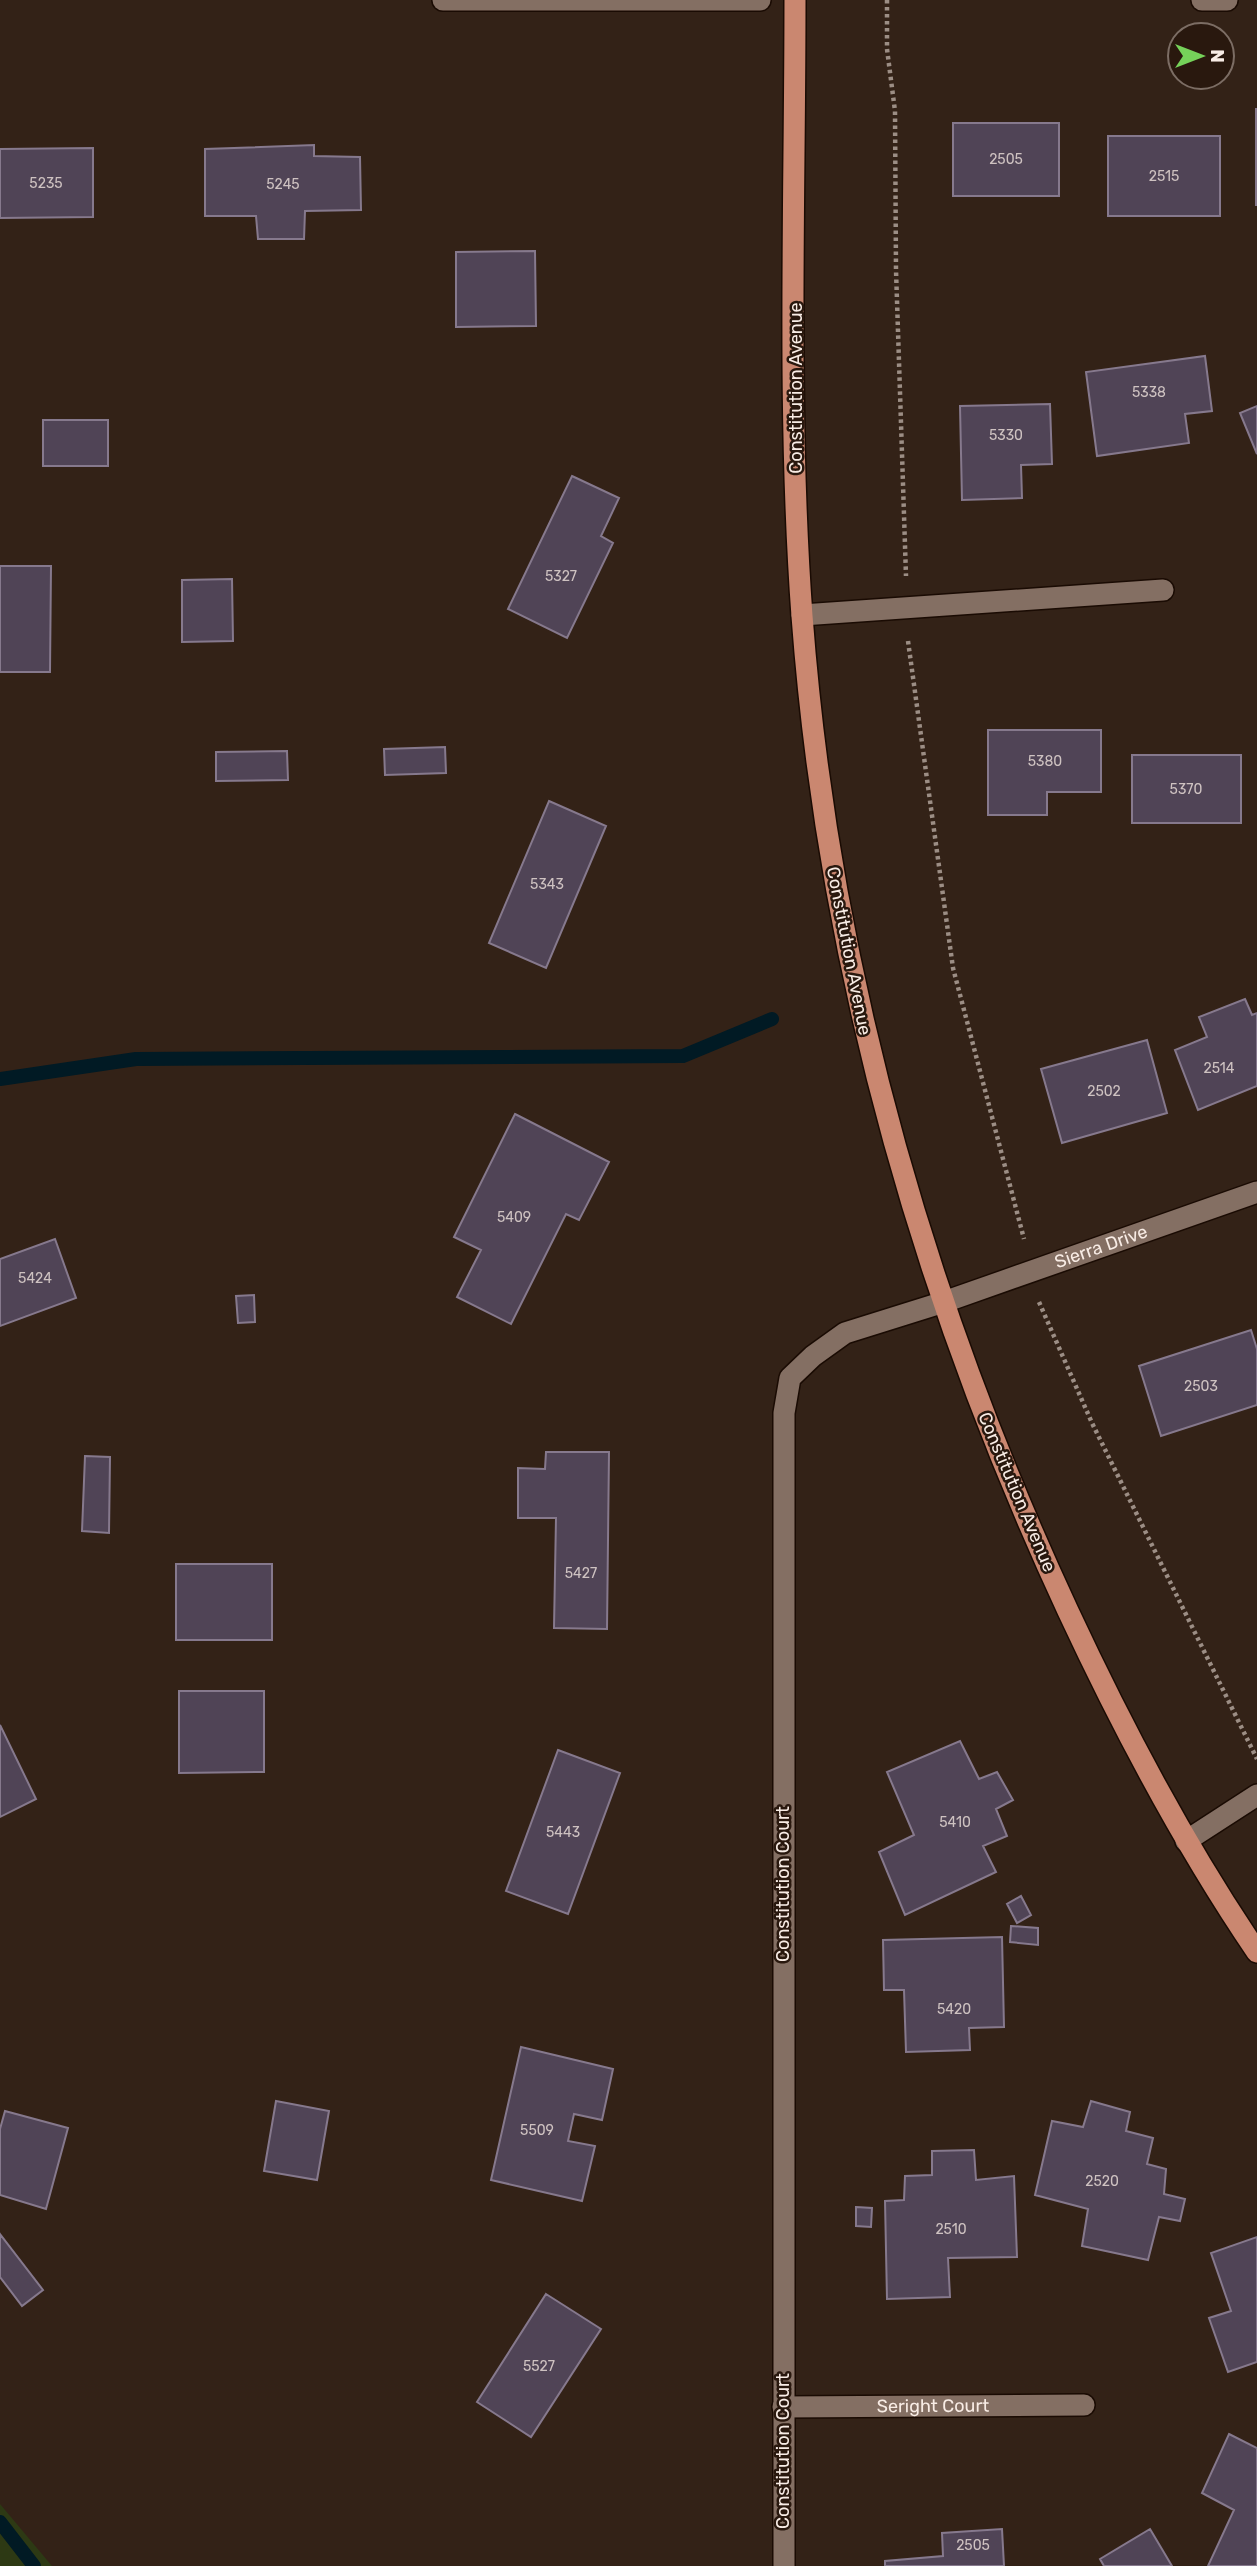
<svg xmlns="http://www.w3.org/2000/svg" width="1257" height="2566" viewBox="0 0 1257 2566" font-family="Rubik,sans-serif">
	<style>
		.green { fill: #2d3914 }
		.lines { fill: none; stroke-linecap: round; stroke-linejoin: round }
		.stream { stroke: #011a24; stroke-width: 14 }
		.building { fill: #504456; stroke: #86798d; stroke-width: 2 }
		.street-casing { stroke: #1a0b03; stroke-width: 24 }
		.primary-casing { stroke: #1a0b03; stroke-width: 24 }
		.path { stroke: #9c8e85; stroke-width: 4.5; stroke-dasharray: 3.5 3.5; stroke-linecap: butt }
		.street { stroke: #846f63; stroke-width: 21 }
		.primary { stroke: #ca8770; stroke-width: 21 }
		.labels { text-anchor: middle; stroke-width: 5; stroke-linejoin: round; paint-order: stroke }
		.number-label { font-size: 14px; fill: #cec2c1 }
		.street-label { font-size: 18px; fill: #f8ece5; stroke: #29180e }
	</style>
	<rect width="100%" height="100%" fill="#332217"/>
	<path class="green" d="M0 2504 52 2566H0Z"/>
	<g class="lines">
		<path class="stream" d="M0 1079 136 1059 683 1056 772 1019
			M0 2522 34 2566"/>
	</g>
	<path class="building" d="M1256 109H1257V205H1256Z
		M953 123H1059V196H953Z
		M1108 136H1220V216H1108Z
		M314 145V156L360 157 361 210 305 211 304 239H258L256 216H205V149Z
		M93 148V217L0 218V149Z
		M535 251 536 326 456 327V252Z
		M1205 356 1212 411 1185 414 1189 443 1097 456 1086 372Z
		M1050 404 1052 464 1021 465 1022 498 962 500 960 406Z
		M1257 406V454L1240 413Z
		M43 420H108V466H43Z
		M572 476 619 498 601 536 613 543 567 638 508 609Z
		M0 566H51L50 672H0Z
		M232 579 233 641 182 642V580Z
		M988 730H1101V792H1047V815H988Z
		M445 747 446 773 385 775 384 749Z
		M287 751 288 780 216 781V752Z
		M1132 755H1241V823H1132Z
		M549 801 606 826 546 968 489 943Z
		M1245 999 1252 1015 1257 1013V1086L1198 1110 1175 1050 1207 1037 1199 1017Z
		M1147 1040 1167 1113 1062 1143 1041 1069Z
		M515 1114 609 1162 579 1220 566 1214 511 1324 457 1297 481 1250 454 1237Z
		M55 1239 76 1298 0 1326V1259Z
		M254 1295 255 1322 238 1323 236 1296Z
		M1251 1330 1257 1349V1405L1161 1436 1139 1366Z
		M546 1452H609L607 1629 554 1628 556 1518H518V1468L545 1469Z
		M85 1456 110 1457 109 1533 82 1531Z
		M176 1564H272V1640H176Z
		M179 1691H264V1772L179 1773Z
		M0 1725 36 1799 0 1817Z
		M960 1741 979 1779 997 1772 1013 1800 996 1809 1007 1836 983 1846 996 1872 905 1915 879 1852 914 1835 887 1772Z
		M558 1750 620 1773 568 1914 506 1891Z
		M1021 1896 1031 1915 1017 1923 1007 1904Z
		M1011 1926 1038 1928V1945L1010 1942Z
		M1002 1937 1004 2027 969 2028 970 2050 906 2052 904 1990H884L883 1940Z
		M521 2047 613 2069 602 2120 574 2114 568 2141 595 2146 582 2201 491 2180Z
		M276 2101 329 2111 317 2180 264 2171Z
		M1091 2101 1130 2112 1126 2131 1153 2138 1147 2164 1166 2169 1164 2194 1185 2199 1180 2221 1159 2217 1148 2260 1082 2246 1088 2209 1035 2195 1052 2121 1083 2127Z
		M5 2111 68 2128 46 2209 0 2195V2129Z
		M974 2150 976 2180 1014 2176 1017 2257 948 2258 950 2297 887 2299 885 2201 904 2200 905 2176 932 2175V2151Z
		M856 2207 872 2208 871 2227 856 2226Z
		M0 2234 43 2290 22 2306 0 2277Z
		M1257 2237V2362L1228 2372 1209 2318 1231 2311 1211 2253Z
		M546 2294 601 2329 531 2437 477 2402Z
		M1229 2434 1257 2448V2566H1208L1234 2510 1202 2493Z
		M1002 2529 1004 2566H885V2561L943 2556 942 2533Z
		M1150 2529 1172 2566H1104L1100 2559Z"/>
	<g class="lines">
		<g class="street-casing">
			<g id="street">
				<path d="M443 0H760"/>
				<path d="M1202 0H1227"/>
				<path d="M802 615 1163 590"/>
				<path d="M1186 1841 1257 1795"/>
				<path id="s1" d="M783 2407 1084 2405"/>
				<path id="s2" d="M784 2566V1413L790 1378 813 1356 845 1333 944 1302 1257 1192"/>
			</g>
		</g>
		<g class="primary-casing">
			<path id="primary" d="M795 0C795 204 787 413 802 616 828 962 922 1297 1068 1611 1123 1729 1184 1845 1257 1952"/>
		</g>
		<path class="path" d="M887 0V49L895 111 896 270 906 576
			M908 641 953 968 1024 1239
			M1039 1302 1092 1423 1257 1759"/>
		<use href="#street" class="street"/>
		<use href="#primary" class="primary"/>
	</g>
	<g class="labels">
		<g class="number-label">
			<text x="1006" y="164">2505</text>
			<text x="1164" y="181">2515</text>
			<text x="46" y="188">5235</text>
			<text x="283" y="189">5245</text>
			<text x="1149" y="397">5338</text>
			<text x="1006" y="440">5330</text>
			<text x="561" y="581">5327</text>
			<text x="1045" y="766">5380</text>
			<text x="1186" y="794">5370</text>
			<text x="547" y="889">5343</text>
			<text x="1219" y="1073">2514</text>
			<text x="1104" y="1096">2502</text>
			<text x="514" y="1222">5409</text>
			<text x="35" y="1283">5424</text>
			<text x="1201" y="1391">2503</text>
			<text x="581" y="1578">5427</text>
			<text x="955" y="1827">5410</text>
			<text x="563" y="1837">5443</text>
			<text x="954" y="2014">5420</text>
			<text x="537" y="2135">5509</text>
			<text x="1102" y="2186">2520</text>
			<text x="951" y="2234">2510</text>
			<text x="539" y="2371">5527</text>
			<text x="973" y="2550">2505</text>
		</g>
		<g class="street-label">
			<text transform="translate(796 388) rotate(-90)" y="6">Constitution Avenue</text>
			<text transform="translate(849 951) rotate(79)" y="6">Constitution Avenue</text>
			<text dy="6" stroke="none"><textPath href="#s2" startOffset="1530">Sierra Drive</textPath></text>
			<text transform="translate(1017 1492) rotate(67)" y="6">Constitution Avenue</text>
			<text transform="translate(783 1884) rotate(-90)" y="6">Constitution Court</text>
			<text dy="6" stroke="none"><textPath href="#s1" startOffset="150">Seright Court</textPath></text>
			<text transform="translate(783 2451) rotate(-90)" y="6">Constitution Court</text>
		</g>
	</g>
	<g transform="translate(1201 56) rotate(90)"><circle r="33" fill="#29180e" stroke="#7c6d64" stroke-width="2"/>
	<path d="M0-5L12 26L0 18L-12 26Z" fill="#76d25a"/>
	<text y="-10" font-size="19" font-weight="bold" text-anchor="middle" fill="#f8ece5">N</text>
	</g>
</svg>
